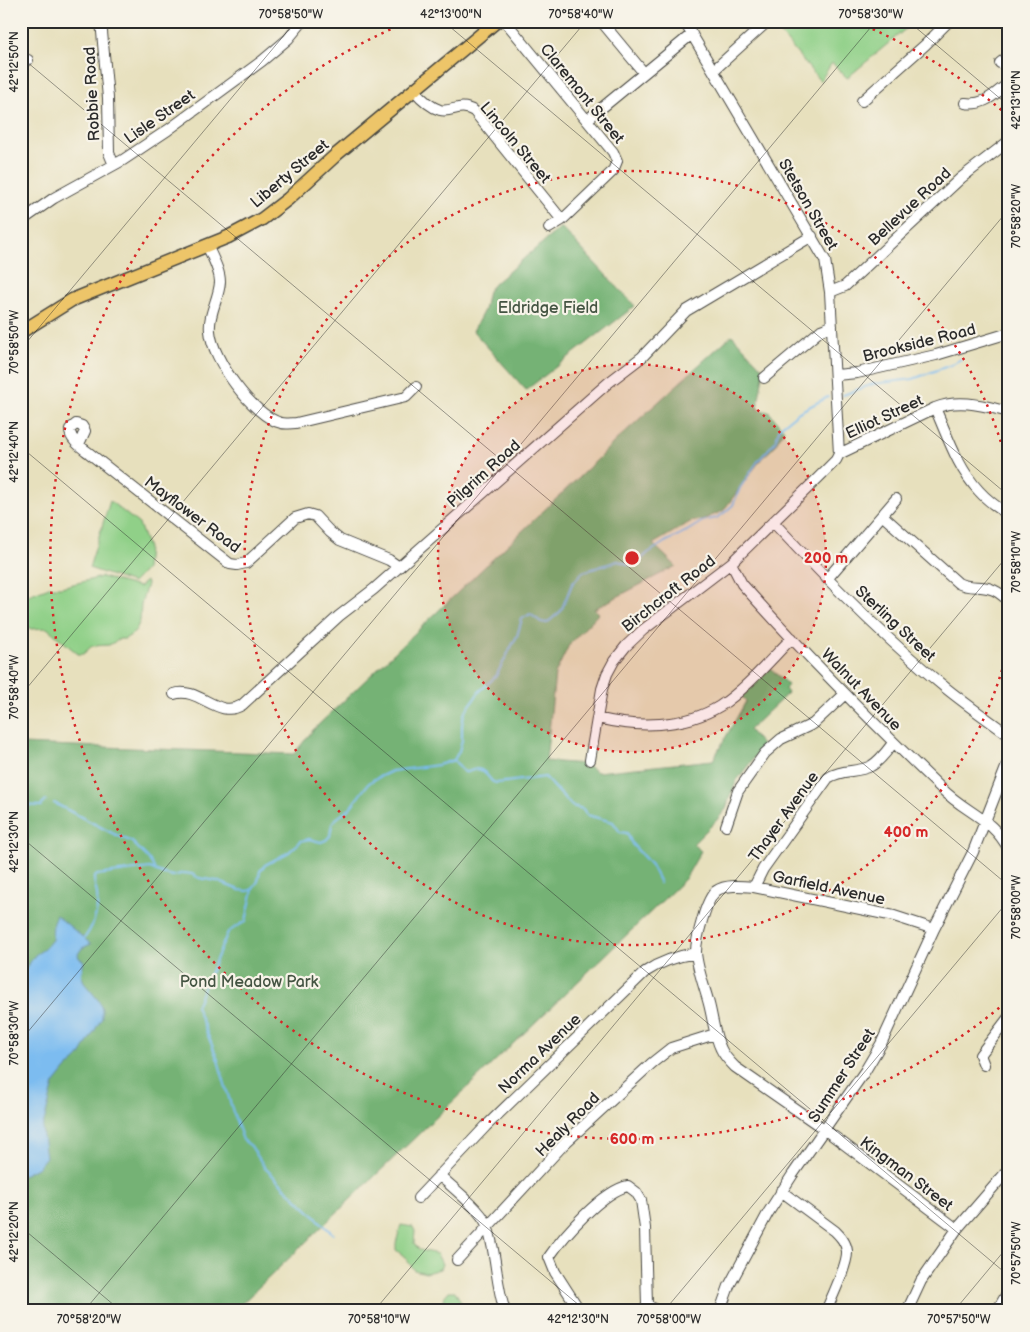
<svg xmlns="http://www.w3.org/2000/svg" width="1030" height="1332" viewBox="0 0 1030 1332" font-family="'Balsamiq Sans',sans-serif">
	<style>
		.green { fill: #90d088; stroke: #5e7e5a }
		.forest { fill: #74b274; stroke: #506e50 }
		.water { fill: #7bbcf0; stroke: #53748e }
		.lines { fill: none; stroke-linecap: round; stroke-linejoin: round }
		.stream { stroke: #7bbcf0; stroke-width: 2 }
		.minor-casing { stroke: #474641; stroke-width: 12 }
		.major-casing { stroke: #474641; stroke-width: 15 }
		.minor { stroke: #fff; stroke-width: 10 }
		.major { stroke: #edc569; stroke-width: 12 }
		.ticks { fill: none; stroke: #2b2b2b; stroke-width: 1; stroke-opacity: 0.45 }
		.ring { fill: none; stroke: #d62828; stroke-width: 2.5; stroke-dasharray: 2.5 5 }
		.labels { text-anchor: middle; stroke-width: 4.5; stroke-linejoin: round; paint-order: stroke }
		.street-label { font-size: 16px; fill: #2b2b2b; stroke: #f7f3e8 }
		.park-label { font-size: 16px; fill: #445442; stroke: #f7f3e8 }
		.centre { fill: #d62828; stroke: #f7f3e8; stroke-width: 2.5 }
		.ring-label { font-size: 15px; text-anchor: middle; font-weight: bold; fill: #d62828; stroke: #f7f3e8; stroke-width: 4.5; stroke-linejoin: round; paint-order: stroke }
		.neatline { fill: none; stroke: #2b2b2b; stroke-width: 2 }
		.ticks-label { font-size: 12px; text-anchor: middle; fill: #2b2b2b }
	</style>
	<rect width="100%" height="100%" fill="#f7f3e8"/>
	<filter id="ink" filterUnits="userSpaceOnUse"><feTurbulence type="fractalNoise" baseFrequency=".02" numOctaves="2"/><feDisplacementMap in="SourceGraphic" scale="10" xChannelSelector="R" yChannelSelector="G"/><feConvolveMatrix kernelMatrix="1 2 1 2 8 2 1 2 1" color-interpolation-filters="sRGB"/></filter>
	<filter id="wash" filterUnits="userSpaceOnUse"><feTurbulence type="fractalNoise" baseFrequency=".0096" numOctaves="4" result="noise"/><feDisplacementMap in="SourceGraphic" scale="20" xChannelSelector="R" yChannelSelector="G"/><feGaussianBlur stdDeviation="1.12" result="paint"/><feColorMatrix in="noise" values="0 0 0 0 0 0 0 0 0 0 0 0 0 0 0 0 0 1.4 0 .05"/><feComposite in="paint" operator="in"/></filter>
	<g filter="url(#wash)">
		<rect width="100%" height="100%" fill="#e7e0bd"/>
		<path class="green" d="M777 21H915L847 78 832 63 820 81 773 25Z
			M110 501 139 524 148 548 146 569 133 583 89 568Z
			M102 577 139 587 146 581 147 584 141 604 140 621 135 632 125 639H120L109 645 92 646 83 654H78L47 628 31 629 21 623V596H26L49 587H61Z
			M401 1225 413 1227 415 1231 414 1244 420 1250 437 1254 442 1264 440 1269 426 1273 414 1270 404 1256 396 1250V1243Z
			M449 1291H455L462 1304 459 1311H439L444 1297Z"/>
		<path class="forest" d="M561 227 635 306 526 390 473 331 484 310 488 291 495 283Z
			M732 335 764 370 757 409 769 412 784 430 773 448 762 458 723 511 702 520 690 522 653 544 676 566 594 609 599 613 569 645 555 674 546 761 585 764 597 772 713 760 746 701 740 695 770 668 788 685 785 689 788 693 749 730 763 746 737 780 730 796 726 809 716 821 693 844 701 851 685 879 234 1311H21V744L294 754 313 730 598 459 613 443Z"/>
		<path class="water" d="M56 915 91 944 82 948 78 954 79 958 84 961 81 975 85 984 99 1001 102 1009V1018L79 1057 66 1069 54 1084 42 1129 46 1157 37 1168 21 1176V976L35 955 44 949 52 940 53 923Z"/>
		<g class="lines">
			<path class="stream" d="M843 395 873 384 913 379 951 365 961 359
				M455 761C469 783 468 765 481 770 487 773 488 778 493 782L497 783 545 777 572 806 583 809 587 815 613 822 620 832 627 833 632 844 651 865 660 883
				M54 803 112 833 132 842 148 858 156 871
				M21 805 41 806 46 800
				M253 889 246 921 228 932 196 1006 218 1060 233 1112 243 1140 251 1146 265 1168 333 1234
				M83 940C94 926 99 912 97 894 96 888 94 883 94 878L97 875 150 868 164 874 173 876 184 873 192 874 199 878 217 881 239 890 248 891 253 889 258 881 260 871 265 865 289 852 301 841 309 839 321 842 326 840 330 836 332 824 336 819 350 808 368 784 373 780 392 771 438 765 454 760 459 751 462 740V725L464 714 479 692 496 676 517 636 522 619 530 614 541 622 547 623 561 611 572 584 583 572 618 561 631 565 637 563 648 553 665 542 687 531 703 521 717 518 724 513 733 505 740 488 758 461 775 442 780 427 799 412 828 397"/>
		</g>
	</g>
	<g filter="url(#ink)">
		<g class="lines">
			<g class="minor-casing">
				<path id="minor" d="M101 21 108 98 109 153 114 165
					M505 21 613 152 617 161 613 171 562 220 549 228
					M601 21 644 73
					M684 21 825 260 830 292 839 454
					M21 60H28
					M1000 63 1009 56
					M714 70 768 21
					M414 90C420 97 430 107 440 110 453 113 459 102 474 111L562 220
					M862 101 925 45 949 21
					M965 103C985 106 994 94 1009 83
					M587 120 692 34
					M21 221 54 198 123 160 168 130 262 61 288 39 303 21
					M207 245C212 257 220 270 220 282 219 299 208 314 210 331 212 359 253 416 281 423 286 424 292 423 296 423L406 397 416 387
					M830 292 845 286 961 178 1009 141
					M836 375 857 373 936 355 1009 333
					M764 378 821 330 832 326
					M935 408C960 398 984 406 1009 412
					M79 444 85 431 82 426 76 424 70 429C69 439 81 447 89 453L230 564 237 565 246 563 295 518 308 514 315 516 330 532 340 540 389 560 399 567
					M882 515 958 583C969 589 980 585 991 589 998 591 1003 596 1009 601
					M774 523C828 581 885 639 947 689 967 705 988 720 1009 735
					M731 563 742 584C805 655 873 723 942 789 966 813 993 818 1009 850
					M827 579 896 499
					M174 694C199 686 218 720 242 705L339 616 374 589 608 383 642 357 686 311 812 236
					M597 718C637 728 684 728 720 706 746 689 770 660 792 638
					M590 760 602 689 607 674 614 661 626 646 643 630 731 563 818 478 836 460 839 454 935 408C948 437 957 467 979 491 987 500 998 508 1009 515
					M726 826 738 791 765 753 781 739 813 724 845 694
					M754 887 763 869 828 778C841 769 857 773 871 766 880 761 887 751 893 743
					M934 929 894 916 754 887C743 886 726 884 716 891 706 899 696 939 696 952 697 969 705 988 709 1004 713 1019 714 1035 721 1049 724 1056 729 1061 735 1067L824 1129 957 1229 1009 1169
					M984 1065 980 1055 1009 1017
					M439 1175C451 1186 481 1210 486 1223 497 1251 495 1283 505 1311
					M781 1191 835 1231C840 1236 846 1242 847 1251 848 1264 832 1297 826 1311
					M418 1198 486 1126 645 972C661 961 677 956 696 953
					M457 1260 565 1143 652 1063 671 1048 715 1034
					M647 1305 659 1311
					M580 1311 555 1272 549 1257C564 1235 603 1191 628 1186L636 1192 641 1200 645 1228 647 1305 644 1311
					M720 1311 729 1286 768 1213 793 1174 865 1071 881 1044 934 929 973 852 1009 760
					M907 1311 921 1281 957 1229
					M997 1311 1009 1290"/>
			</g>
			<g class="major-casing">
				<path id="major" d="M21 332 72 300 228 237 262 219 288 199 337 154 497 21"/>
			</g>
			<use href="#minor" class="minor"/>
			<use href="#major" class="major"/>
		</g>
	</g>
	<path class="ticks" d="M443 21 1009 496M908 21 1009 106M21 57 1009 886M21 349 296 21M21 447 1009 1276M21 695 586 21M21 837 586 1311M21 1040 876 21M21 1227 121 1311M84 1311 1009 209M374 1311 1009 554M664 1311 1009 900M954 1311 1009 1245"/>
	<circle cx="632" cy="558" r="194" fill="#d62828" fill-opacity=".12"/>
	<g class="ring">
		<circle cx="632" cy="558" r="194"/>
		<path d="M1008 648A387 387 0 1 1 1008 468"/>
		<path d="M1005 1003A581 581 0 1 1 405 23M859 23A581 581 0 0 1 1005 113"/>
	</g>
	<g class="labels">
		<g class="street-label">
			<text transform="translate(583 93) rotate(51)" y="6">Claremont Street</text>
			<text transform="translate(91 94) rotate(-93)" y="6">Robbie Road</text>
			<text transform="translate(159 116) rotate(-35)" y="6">Lisle Street</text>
			<text transform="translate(516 142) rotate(50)" y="6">Lincoln Street</text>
			<text transform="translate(289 173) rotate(-40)" y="6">Liberty Street</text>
			<text transform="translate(809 204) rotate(60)" y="6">Stetson Street</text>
			<text transform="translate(909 206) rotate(-43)" y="6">Bellevue Road</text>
			<text transform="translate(919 342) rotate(-14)" y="6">Brookside Road</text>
			<text transform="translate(884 416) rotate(-25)" y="6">Elliot Street</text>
			<text transform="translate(483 473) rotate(-42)" y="6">Pilgrim Road</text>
			<text transform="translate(193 514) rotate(37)" y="6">Mayflower Road</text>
			<text transform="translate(668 593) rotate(-38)" y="6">Birchcroft Road</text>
			<text transform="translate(896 623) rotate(43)" y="6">Sterling Street</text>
			<text transform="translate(862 689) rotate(46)" y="6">Walnut Avenue</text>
			<text transform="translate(783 816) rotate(-54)" y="6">Thayer Avenue</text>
			<text transform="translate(829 887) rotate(12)" y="6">Garfield Avenue</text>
			<text transform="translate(539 1053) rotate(-44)" y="6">Norma Avenue</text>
			<text transform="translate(841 1075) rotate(-57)" y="6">Summer Street</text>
			<text transform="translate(567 1124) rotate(-45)" y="6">Healy Road</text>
			<text transform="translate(907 1173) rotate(37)" y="6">Kingman Street</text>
		</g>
		<g class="park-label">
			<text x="548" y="313">Eldridge Field</text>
			<text x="249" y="987">Pond Meadow Park</text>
		</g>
	</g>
	<circle cx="632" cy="558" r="8" class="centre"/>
	<g class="ring-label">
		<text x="826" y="563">200 m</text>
		<text x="906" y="837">400 m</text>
		<text x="632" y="1144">600 m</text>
	</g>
	<rect width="1030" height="1332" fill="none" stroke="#f7f3e8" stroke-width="55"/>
	<rect x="28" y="28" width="974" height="1276" class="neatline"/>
	<g class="ticks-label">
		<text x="291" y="18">70°58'50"W</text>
		<text x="451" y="18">42°13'00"N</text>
		<text x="581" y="18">70°58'40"W</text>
		<text x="871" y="18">70°58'30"W</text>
		<text transform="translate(14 62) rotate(-90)" y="4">42°12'50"N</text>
		<text transform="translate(1016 100) rotate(-90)" y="4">42°13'10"N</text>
		<text transform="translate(1016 216) rotate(-90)" y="4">70°58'20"W</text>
		<text transform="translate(14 342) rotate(-90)" y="4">70°58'50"W</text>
		<text transform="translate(14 452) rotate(-90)" y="4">42°12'40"N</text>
		<text transform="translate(1016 562) rotate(-90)" y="4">70°58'10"W</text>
		<text transform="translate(14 687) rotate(-90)" y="4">70°58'40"W</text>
		<text transform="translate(14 842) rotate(-90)" y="4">42°12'30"N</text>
		<text transform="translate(1016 907) rotate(-90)" y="4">70°58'00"W</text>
		<text transform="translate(14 1033) rotate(-90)" y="4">70°58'30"W</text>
		<text transform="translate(14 1232) rotate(-90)" y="4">42°12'20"N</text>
		<text transform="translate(1016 1253) rotate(-90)" y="4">70°57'50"W</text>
		<text x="89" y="1323">70°58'20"W</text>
		<text x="379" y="1323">70°58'10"W</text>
		<text x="578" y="1323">42°12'30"N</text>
		<text x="669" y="1323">70°58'00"W</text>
		<text x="959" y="1323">70°57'50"W</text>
	</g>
</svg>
